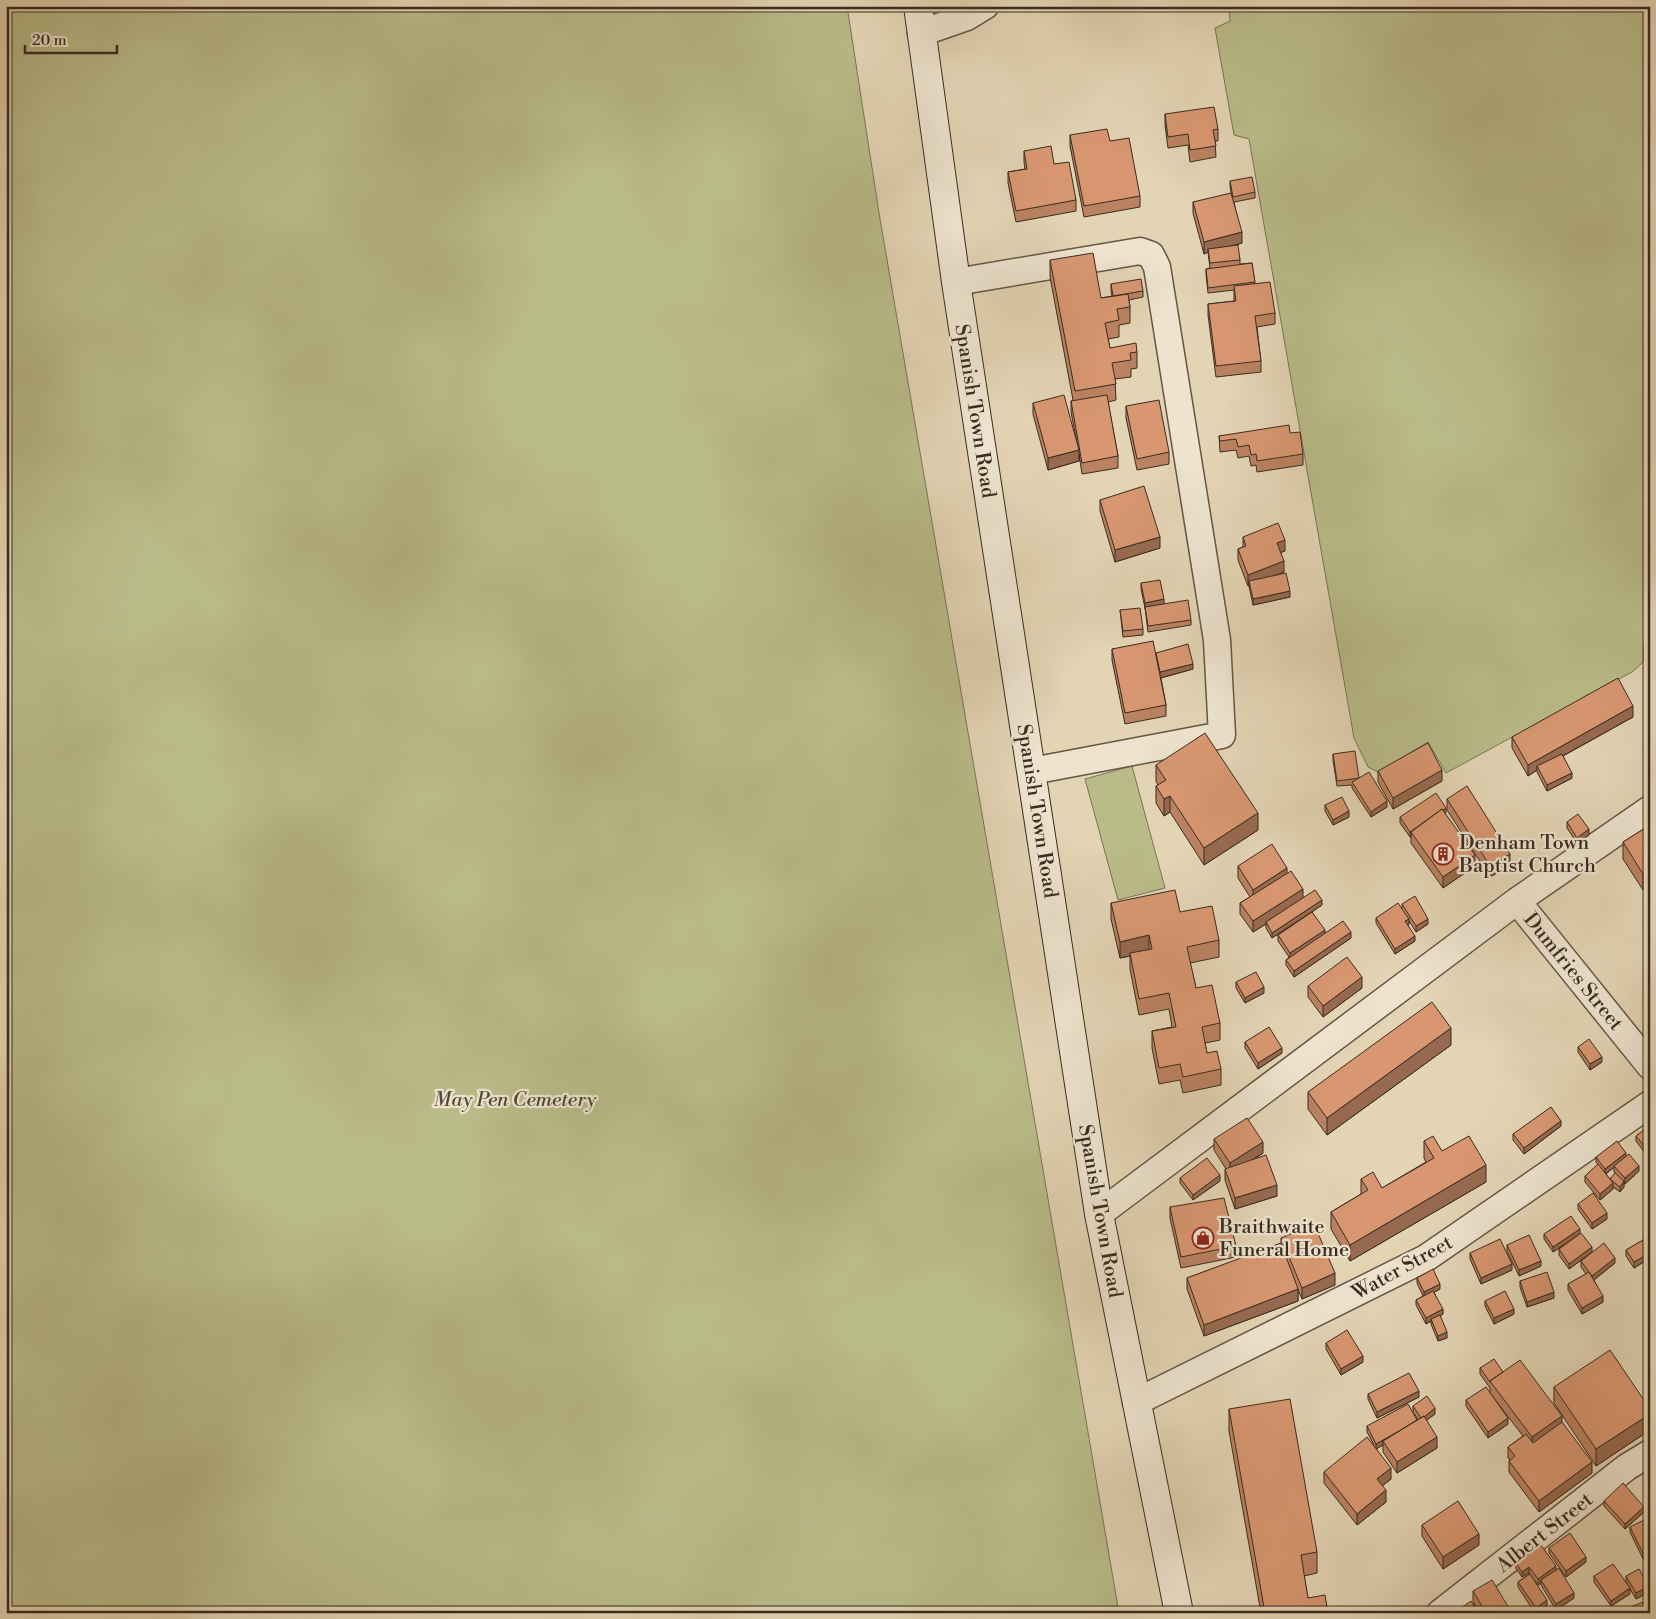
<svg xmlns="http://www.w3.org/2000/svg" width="1656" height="1619" viewBox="0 0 1656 1619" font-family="'Libre Bodoni',serif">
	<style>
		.green { fill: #b9bb89; stroke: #797454 }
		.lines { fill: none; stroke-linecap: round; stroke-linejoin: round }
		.street-casing { stroke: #645645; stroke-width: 29 }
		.secondary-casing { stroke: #392c20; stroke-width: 30 }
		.street { stroke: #ede3ce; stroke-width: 26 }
		.secondary { stroke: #ede3ce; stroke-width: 28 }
		.wall { fill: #ba8261; stroke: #392c20; fill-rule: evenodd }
		.shaded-wall { fill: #976a4f; stroke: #392c20 }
		.building { fill: #d89771; stroke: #392c20 }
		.labels { text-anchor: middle; stroke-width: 4.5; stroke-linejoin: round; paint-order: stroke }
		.street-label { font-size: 20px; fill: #392c20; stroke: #ede3ce }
		.poi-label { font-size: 20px; fill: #392c20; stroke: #ede3ce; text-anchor: start }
		.park-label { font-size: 20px; font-style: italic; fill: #534935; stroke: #ede3ce }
	</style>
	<rect width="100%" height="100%" fill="#e3d4b4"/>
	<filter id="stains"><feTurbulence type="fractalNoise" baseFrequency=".004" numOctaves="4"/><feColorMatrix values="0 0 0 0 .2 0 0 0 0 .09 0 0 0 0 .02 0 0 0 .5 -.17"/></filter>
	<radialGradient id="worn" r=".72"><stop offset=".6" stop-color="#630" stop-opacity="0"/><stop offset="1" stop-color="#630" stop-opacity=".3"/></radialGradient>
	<path class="green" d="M6 6H847L879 213 1119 1613H6Z
		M1229 6H1650V656L1632 672 1446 773 1428 742 1378 772 1368 767 1354 738 1249 139 1234 135 1215 28 1230 21Z
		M1132 766 1165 888 1118 900 1085 779Z"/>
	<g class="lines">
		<g class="street-casing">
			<path id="street" d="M921 33 967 17 985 6
				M956 282 1140 251 1151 255 1157 267 1217 640 1222 735 1032 771
				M1517 901 1650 1066
				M1099 1214 1517 901 1650 809
				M1136 1402 1426 1258 1650 1104
				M1440 1613 1627 1467 1650 1453"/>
		</g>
		<g class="secondary-casing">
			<path id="secondary" d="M918 6 956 282 1099 1214 1179 1613"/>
		</g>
		<use href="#street" class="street"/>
		<use href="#secondary" class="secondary"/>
	</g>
	<path class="wall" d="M1165 114 1218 129V141H1215L1216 157 1190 162 1188 145 1168 148 1165 125Z
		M1070 135 1140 196V207L1084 217 1070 146Z
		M1024 151 1054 164 1076 200V211L1016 222 1008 183V172L1025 169 1024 162Z
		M1230 181 1255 192V198L1234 202 1242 243 1236 245 1240 260V264L1252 263 1255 283 1275 313V324L1257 327 1261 361V372L1216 377 1208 315V304L1234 301V290L1208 293 1206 274V269L1210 268 1208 252 1204 254 1193 213V202L1232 198 1230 186Z
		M1050 260 1101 298 1112 296 1111 290V284L1143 291V297L1129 300 1130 307V323L1119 325V337L1108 339 1110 348 1137 352V368L1131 369V377L1115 379 1116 400 1108 402 1118 456V468L1082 474 1079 454V461L1048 470 1033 414V403L1077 443 1071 412V401L1073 400 1050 277Z
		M1126 406 1169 452V464L1137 470 1126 418Z
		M1290 433 1303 454V465L1257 472 1256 465 1251 466 1249 456 1238 458 1236 450 1220 452 1219 436Z
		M1100 500 1160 548 1115 562 1100 511Z
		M1243 537 1285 551 1281 552 1284 572 1275 576 1290 597 1253 605 1249 586H1248L1238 560V549L1243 547Z
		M1141 583 1164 604 1191 620V625L1148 632 1145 608 1141 589Z
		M1120 610 1143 629V635L1123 637Z
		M1650 639V668L1644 661V645Z
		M1112 649 1156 653 1193 669 1161 678 1166 705V716L1125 724 1112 660Z
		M1633 717 1563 756 1572 778 1547 791 1537 772V770L1528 776 1512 748V737Z
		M1333 754 1359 778 1387 807 1371 817 1352 788V785L1337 786 1333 760Z
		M1156 765 1258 830 1204 865 1170 812 1164 816 1156 803V786L1158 785 1156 781Z
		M1378 771 1442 781 1393 809 1378 782Z
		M1447 799 1510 865 1490 877 1447 810Z
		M1325 805 1349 817 1333 825 1325 811Z
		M1446 813 1445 814 1475 866 1443 888 1411 843V837H1410L1400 823V817Z
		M1567 822 1589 835 1577 843 1567 828Z
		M1650 825V886L1643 890 1623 859V842Z
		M1238 866 1287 873 1303 898 1322 905 1312 912 1325 933 1351 938 1294 977 1286 965V960L1289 957 1278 941V935L1311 912 1272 938 1266 928V924L1253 932 1240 914V903L1250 897 1238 878Z
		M1111 903 1180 912 1219 940V957L1190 963 1196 988 1220 1023V1040L1205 1043 1207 1053 1221 1069V1085L1183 1093 1180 1080 1159 1084 1152 1048V1031L1172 1027 1169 1009 1139 1015 1130 969V956L1120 958 1111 919Z
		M1402 904 1428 924 1416 932 1409 921V924L1408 925 1415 941 1395 954 1376 923V918L1402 908Z
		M1236 982 1264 993 1245 1003 1236 988Z
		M1308 986 1362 988 1323 1017 1308 997Z
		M1245 1042 1282 1053 1258 1069 1245 1048Z
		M1451 1045 1327 1135 1308 1109V1092Z
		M1578 1047 1602 1062 1590 1070 1578 1052Z
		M1561 1126 1524 1154 1513 1140V1134Z
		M1650 1126V1156L1648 1157 1636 1141V1136Z
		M1214 1139 1263 1153 1253 1160 1277 1196 1235 1209 1225 1180V1169H1226L1214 1150Z
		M1424 1141 1442 1151 1486 1182 1350 1261 1331 1229V1212L1361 1194V1179L1382 1188 1426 1162 1424 1158Z
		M1596 1157H1626L1639 1171 1625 1184 1624 1183V1187L1620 1192 1613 1187V1189L1600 1200 1585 1182V1176L1598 1165 1596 1162ZM1614 1167V1172L1616 1174 1610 1179V1180L1606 1174Z
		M1180 1178 1220 1181 1193 1200 1180 1183Z
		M1578 1204 1607 1219 1592 1229 1578 1209Z
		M1170 1207 1236 1246V1257L1181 1268 1170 1218Z
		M1580 1233 1592 1252 1569 1269 1559 1255V1249L1565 1244 1553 1252 1544 1239V1234Z
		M1650 1236V1258L1634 1268 1626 1256V1250Z
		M1281 1238 1335 1285 1302 1299 1298 1290V1301L1204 1336 1187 1289V1278L1281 1244Z
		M1507 1245 1541 1266 1519 1276 1507 1251Z
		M1470 1253 1512 1270 1481 1284 1470 1259Z
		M1581 1261 1615 1263 1594 1280 1603 1302 1582 1314 1568 1290V1284L1586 1274 1581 1267Z
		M1417 1278 1440 1289 1434 1292 1443 1314 1440 1316 1447 1338 1438 1341 1431 1324V1321L1426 1324 1416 1305V1300L1423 1296 1417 1283Z
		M1520 1281 1554 1298 1527 1307 1520 1287Z
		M1485 1301 1514 1314 1494 1324 1485 1306Z
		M1326 1343 1363 1362 1341 1375 1326 1349Z
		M1480 1368 1503 1372 1562 1422 1592 1473 1539 1512 1509 1472V1461L1510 1460 1508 1458V1447L1523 1436 1490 1393V1388L1480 1374Z
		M1554 1387 1650 1409V1430L1596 1466 1554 1403Z
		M1368 1394 1419 1397 1377 1418 1368 1399Z
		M1466 1400 1508 1424 1488 1438 1466 1406Z
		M1413 1406 1435 1414 1426 1420 1437 1448 1397 1473 1383 1452V1445L1376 1449 1391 1479 1382 1486 1386 1502 1357 1525 1324 1483V1472L1374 1445 1367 1432V1426L1418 1419 1413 1412Z
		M1229 1409 1317 1552V1573L1304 1576 1308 1598 1328 1613H1261L1229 1431Z
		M1604 1501 1644 1512 1625 1529 1604 1506Z
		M1422 1525 1479 1545 1443 1569 1422 1536Z
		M1630 1527H1650V1556L1643 1559 1630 1532Z
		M1549 1548 1586 1562 1566 1577 1549 1553Z
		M1513 1559 1556 1570 1574 1598 1556 1610 1541 1585V1583L1538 1585 1534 1580 1547 1606 1535 1613 1518 1587V1582L1530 1574 1529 1573 1522 1577 1513 1564Z
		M1650 1564V1577L1646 1572V1566Z
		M1594 1576 1630 1594 1611 1606 1594 1582Z
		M1626 1576 1649 1592 1636 1599 1626 1582Z
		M1473 1591 1512 1613H1480L1473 1602Z"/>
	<path class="shaded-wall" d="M1242 232V243L1209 252 1208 249V252L1204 254V242Z
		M1079 450V461L1048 470V458Z
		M1160 537V548L1115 562V550Z
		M1285 540V551L1277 554V543Z
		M1284 561V572L1250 586 1249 581V586H1248V575Z
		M1290 591V597L1253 605V599Z
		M1164 599V605L1145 609V603Z
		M1193 664V669L1160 678V672Z
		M1633 706V717L1539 769 1537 766V770L1528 776V765Z
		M1442 770V781L1393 809V798Z
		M1572 773V778L1547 791V785Z
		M1170 796V812L1164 816V799Z
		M1387 801V807L1371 817V812Z
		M1446 808V813L1413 835 1411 832V837H1410V832Z
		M1349 811V817L1333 825V820Z
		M1258 813V830L1204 865V848Z
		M1589 829V835L1577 843V838Z
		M1510 854V865L1490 877V866Z
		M1475 855V866L1443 888V877Z
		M1287 868V880L1253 902V890Z
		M1650 870V886L1643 890V874Z
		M1303 889V900L1266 922V924L1253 932V921Z
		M1322 900V905L1272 938V933Z
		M1409 919V924L1405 927V921Z
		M1428 919V924L1416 932V926Z
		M1325 930V936L1290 959V953Z
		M1351 932V938L1294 977V971Z
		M1149 935V952L1130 953V956L1120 958V942Z
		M1415 936V941L1395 954V949Z
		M1362 977V988L1323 1017V1006Z
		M1264 987V993L1245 1003V998Z
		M1451 1028V1045L1327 1135V1118Z
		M1282 1048V1053L1258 1069V1063Z
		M1602 1057V1062L1590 1070V1064Z
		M1561 1121V1126L1524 1154V1148Z
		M1263 1142V1153L1230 1174V1163Z
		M1626 1153V1159L1605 1174V1169Z
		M1486 1165V1182L1350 1261V1245Z
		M1639 1166V1171L1625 1184V1178Z
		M1220 1175V1181L1193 1200V1195Z
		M1624 1181V1187L1620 1192V1187Z
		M1613 1183V1189L1600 1200V1194Z
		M1277 1185V1196L1235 1209V1198Z
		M1607 1213V1219L1592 1229V1223Z
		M1580 1229V1234L1553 1252V1247Z
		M1592 1247V1252L1569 1269V1264Z
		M1650 1253V1258L1634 1268V1262Z
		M1615 1258V1263L1592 1281V1276Z
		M1541 1261V1266L1519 1276V1270Z
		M1512 1264V1270L1481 1284V1278Z
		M1335 1273V1285L1302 1299V1288Z
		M1440 1284V1289L1424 1298V1292Z
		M1298 1289V1301L1204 1336V1325Z
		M1554 1292V1298L1527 1307V1302Z
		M1603 1296V1302L1582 1314V1308Z
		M1443 1309V1314L1432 1321 1431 1319V1321L1426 1324V1318Z
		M1514 1309V1314L1494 1324V1318Z
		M1447 1332V1338L1438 1341V1336Z
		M1363 1356V1362L1341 1375V1369Z
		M1419 1391V1397L1377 1418V1412Z
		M1435 1408V1414L1422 1424V1418Z
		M1650 1414V1430L1596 1466V1449Z
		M1562 1416V1427L1532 1449V1437Z
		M1508 1418V1424L1488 1438V1432Z
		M1418 1421 1383 1441V1445L1376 1449V1444Z
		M1437 1437V1448L1397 1473V1462Z
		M1592 1462V1473L1539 1512V1501Z
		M1391 1468V1479L1377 1490V1479Z
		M1386 1490V1502L1357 1525V1514Z
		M1644 1507V1512L1625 1529V1524Z
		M1479 1534V1545L1443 1569V1557Z
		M1650 1550V1556L1643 1559V1553Z
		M1586 1557V1562L1566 1577V1571Z
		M1556 1566V1571L1541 1580V1583L1538 1585V1579Z
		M1529 1567V1573L1522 1577V1572Z
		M1649 1586V1592L1636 1599V1593Z
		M1630 1588V1594L1611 1606V1601Z
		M1574 1593V1598L1556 1610V1604Z
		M1547 1600V1606L1537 1613H1536V1608Z"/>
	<path class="building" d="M1214 107 1218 129 1213 130 1216 146 1190 150 1188 134 1168 137 1165 114Z
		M1107 129 1110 141 1129 138 1140 196 1084 206 1070 135Z
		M1051 146 1054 164 1069 162 1076 200 1016 211 1008 172 1027 169 1024 151Z
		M1252 177 1255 192 1233 197 1230 181Z
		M1231 193 1242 232 1204 242 1193 202Z
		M1238 245 1240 260 1210 263 1208 249Z
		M1093 253 1101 298 1128 294 1130 307 1117 309 1119 320 1105 323 1110 348 1136 343 1137 352 1130 353 1131 360 1112 363 1116 384 1075 391 1050 260Z
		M1252 263 1255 282 1208 288 1206 269Z
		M1141 279 1143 291 1113 296 1111 284Z
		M1270 282 1275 313 1255 316 1261 361 1216 366 1208 304 1236 301 1234 286Z
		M1064 395 1079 450 1048 458 1033 403Z
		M1107 395 1118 456 1082 463 1071 401Z
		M1159 400 1169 452 1137 459 1126 406Z
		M1289 425 1290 433 1300 432 1303 454 1257 461 1256 454 1251 455 1249 445 1238 447 1236 439 1220 441 1219 436Z
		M1144 486 1160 537 1115 550 1100 500Z
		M1278 523 1285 540 1277 543 1284 561 1248 575 1238 549 1246 546 1243 537Z
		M1286 573 1290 591 1253 599 1249 581Z
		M1160 580 1164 599 1145 603 1141 583Z
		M1188 600 1191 620 1148 626 1145 607Z
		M1140 608 1143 629 1123 631 1120 610Z
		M1650 639V652L1644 645Z
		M1153 641 1166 705 1125 713 1112 649Z
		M1188 644 1193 664 1160 672 1156 653Z
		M1618 678 1633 706 1528 765 1512 737Z
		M1205 733 1258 813 1204 848 1170 796 1164 799 1156 786 1166 780 1156 765Z
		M1428 743 1442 770 1393 798 1378 771Z
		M1355 751 1359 778 1369 772 1387 801 1371 812 1352 782 1359 778 1337 781 1333 754Z
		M1562 754 1572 773 1547 785 1537 766Z
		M1467 786 1510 854 1490 866 1447 799Z
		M1436 793 1446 808 1443 810 1442 809 1410 832 1400 817Z
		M1342 797 1349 811 1333 820 1325 805Z
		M1442 809 1475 855 1443 877 1411 832Z
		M1578 814 1589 829 1577 838 1567 822Z
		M1650 825V870L1643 874 1623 842Z
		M1272 844 1287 868 1253 890 1238 866Z
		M1291 871 1303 889 1253 921 1240 903Z
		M1175 890 1180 912 1212 906 1219 940 1187 947 1196 988 1212 985 1220 1023 1202 1027 1207 1053 1217 1051 1221 1069 1183 1077 1180 1064 1159 1068 1152 1031 1176 1027 1169 993 1139 999 1130 953 1152 949 1149 935 1120 942 1111 903Z
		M1315 890 1322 900 1272 933 1266 922Z
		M1415 896 1428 919 1416 926 1402 904Z
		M1398 903 1409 919 1405 921 1415 936 1395 949 1376 918Z
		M1312 912 1325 930 1290 953 1278 935Z
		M1343 921 1351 932 1294 971 1286 960Z
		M1347 957 1362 977 1323 1006 1308 986Z
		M1256 972 1264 987 1245 998 1236 982Z
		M1432 1002 1451 1028 1327 1118 1308 1092Z
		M1269 1027 1282 1048 1258 1063 1245 1042Z
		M1589 1039 1602 1057 1590 1064 1578 1047Z
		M1551 1107 1561 1121 1524 1148 1513 1134Z
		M1247 1118 1263 1142 1230 1163 1214 1139Z
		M1649 1126 1650 1150 1648 1151 1636 1136Z
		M1433 1136 1442 1151 1469 1136 1486 1165 1350 1245 1331 1212 1368 1190 1361 1179 1373 1172 1382 1188 1434 1158 1424 1141Z
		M1617 1141 1626 1153 1605 1169 1596 1157Z
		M1629 1154 1639 1166 1625 1178 1614 1166Z
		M1266 1155 1277 1185 1235 1198 1225 1169Z
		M1207 1158 1220 1175 1193 1195 1180 1178Z
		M1598 1164 1613 1183 1600 1194 1585 1176Z
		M1615 1173 1624 1181 1620 1187 1610 1179Z
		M1593 1193 1607 1213 1592 1223 1578 1204Z
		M1224 1198 1236 1246 1181 1257 1170 1207Z
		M1571 1216 1580 1229 1553 1247 1544 1234Z
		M1314 1224 1335 1273 1302 1288 1281 1238Z
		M1581 1233 1592 1247 1569 1264 1559 1249Z
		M1529 1235 1541 1261 1519 1270 1507 1245Z
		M1650 1236V1253L1634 1262 1626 1250Z
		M1500 1239 1512 1264 1481 1278 1470 1253Z
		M1281 1243 1298 1289 1204 1325 1187 1278Z
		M1604 1243 1615 1258 1592 1276 1581 1261Z
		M1433 1269 1440 1284 1424 1292 1417 1278Z
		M1547 1272 1554 1292 1527 1302 1520 1281Z
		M1589 1272 1603 1296 1582 1308 1568 1284Z
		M1433 1291 1443 1309 1426 1318 1416 1300Z
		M1505 1291 1514 1309 1494 1318 1485 1301Z
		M1440 1315 1447 1332 1438 1336 1431 1319Z
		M1347 1330 1363 1356 1341 1369 1326 1343Z
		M1610 1350 1650 1409V1414L1596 1449 1554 1387Z
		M1494 1359 1503 1372 1490 1381V1382L1480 1368Z
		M1520 1360 1562 1416 1532 1437 1490 1381Z
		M1409 1373 1419 1391 1377 1412 1368 1394Z
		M1486 1387 1508 1418 1488 1432 1466 1400Z
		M1427 1396 1435 1408 1424 1417V1416L1421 1418 1413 1406Z
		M1290 1399 1317 1552 1301 1555 1308 1598 1325 1595 1328 1613H1265L1229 1409Z
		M1408 1404 1417 1420 1399 1431 1376 1444 1367 1426Z
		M1424 1416 1437 1437 1397 1462 1383 1441Z
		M1562 1422 1592 1462 1539 1501 1509 1461 1515 1456 1508 1447 1526 1434 1533 1443Z
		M1367 1437 1391 1468 1377 1479 1386 1490 1357 1514 1324 1472Z
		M1623 1483 1644 1507 1625 1524 1604 1501Z
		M1458 1501 1479 1534 1443 1557 1422 1525Z
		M1646 1519 1650 1527V1550L1643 1553 1630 1527Z
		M1570 1533 1586 1557 1566 1571 1549 1548Z
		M1538 1541 1556 1566 1538 1579 1529 1567 1522 1572 1513 1559Z
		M1613 1564 1630 1588 1611 1601 1594 1576Z
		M1650 1564V1572L1646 1566Z
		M1559 1568 1574 1593 1556 1604 1541 1580Z
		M1639 1569 1649 1586 1636 1593 1626 1576Z
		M1530 1574 1547 1600 1536 1608 1518 1582Z
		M1492 1580 1512 1613H1486L1473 1591Z
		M1471 1601 1479 1613H1454Z
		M1643 1602 1647 1613H1628L1626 1609Z
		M1539 1607 1547 1613H1535Z"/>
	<defs>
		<g id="building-ring" transform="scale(1.125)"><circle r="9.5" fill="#ede3ce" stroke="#8f2418" stroke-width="1.5"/><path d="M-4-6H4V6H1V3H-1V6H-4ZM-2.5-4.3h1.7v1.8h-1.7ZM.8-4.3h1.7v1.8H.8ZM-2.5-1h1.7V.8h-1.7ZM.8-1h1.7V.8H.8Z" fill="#8f2418"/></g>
		<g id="shop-ring" transform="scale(1.125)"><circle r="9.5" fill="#ede3ce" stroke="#8f2418" stroke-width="1.5"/><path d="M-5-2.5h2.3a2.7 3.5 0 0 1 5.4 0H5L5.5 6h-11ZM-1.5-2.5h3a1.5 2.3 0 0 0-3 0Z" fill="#8f2418"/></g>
	</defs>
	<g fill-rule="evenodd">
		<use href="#building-ring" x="1443" y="854"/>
		<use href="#shop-ring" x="1203" y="1238"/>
	</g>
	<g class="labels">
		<g class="street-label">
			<text transform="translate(976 411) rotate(81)" y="7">Spanish Town Road</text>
			<text transform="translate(1038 811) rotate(81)" y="7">Spanish Town Road</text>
			<text transform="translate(1574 971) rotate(51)" y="7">Dumfries Street</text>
			<text transform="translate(1101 1211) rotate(80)" y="7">Spanish Town Road</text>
			<text transform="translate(1402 1267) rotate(-29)" y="7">Water Street</text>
			<text transform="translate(1544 1532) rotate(-38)" y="7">Albert Street</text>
		</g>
		<g class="poi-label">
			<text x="1459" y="849">Denham Town<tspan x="1459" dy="23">Baptist Church</tspan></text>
			<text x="1219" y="1233">Braithwaite<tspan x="1219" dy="23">Funeral Home</tspan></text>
		</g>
		<g class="park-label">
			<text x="515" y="1106">May Pen Cemetery</text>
		</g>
	</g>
	<rect width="1656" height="1619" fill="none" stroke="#e3d4b4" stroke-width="25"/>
	<rect x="8" y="8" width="1641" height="1604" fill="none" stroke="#392c20" stroke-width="2.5"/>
	<rect x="12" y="12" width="1631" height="1594" fill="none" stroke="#392c20"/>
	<path d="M25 45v8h92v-8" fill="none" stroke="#392c20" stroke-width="2.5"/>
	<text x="32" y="45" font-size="15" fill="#392c20" stroke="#ede3ce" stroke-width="4" paint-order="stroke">20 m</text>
	<rect width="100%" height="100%" filter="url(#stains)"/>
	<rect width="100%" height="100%" fill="url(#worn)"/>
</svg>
